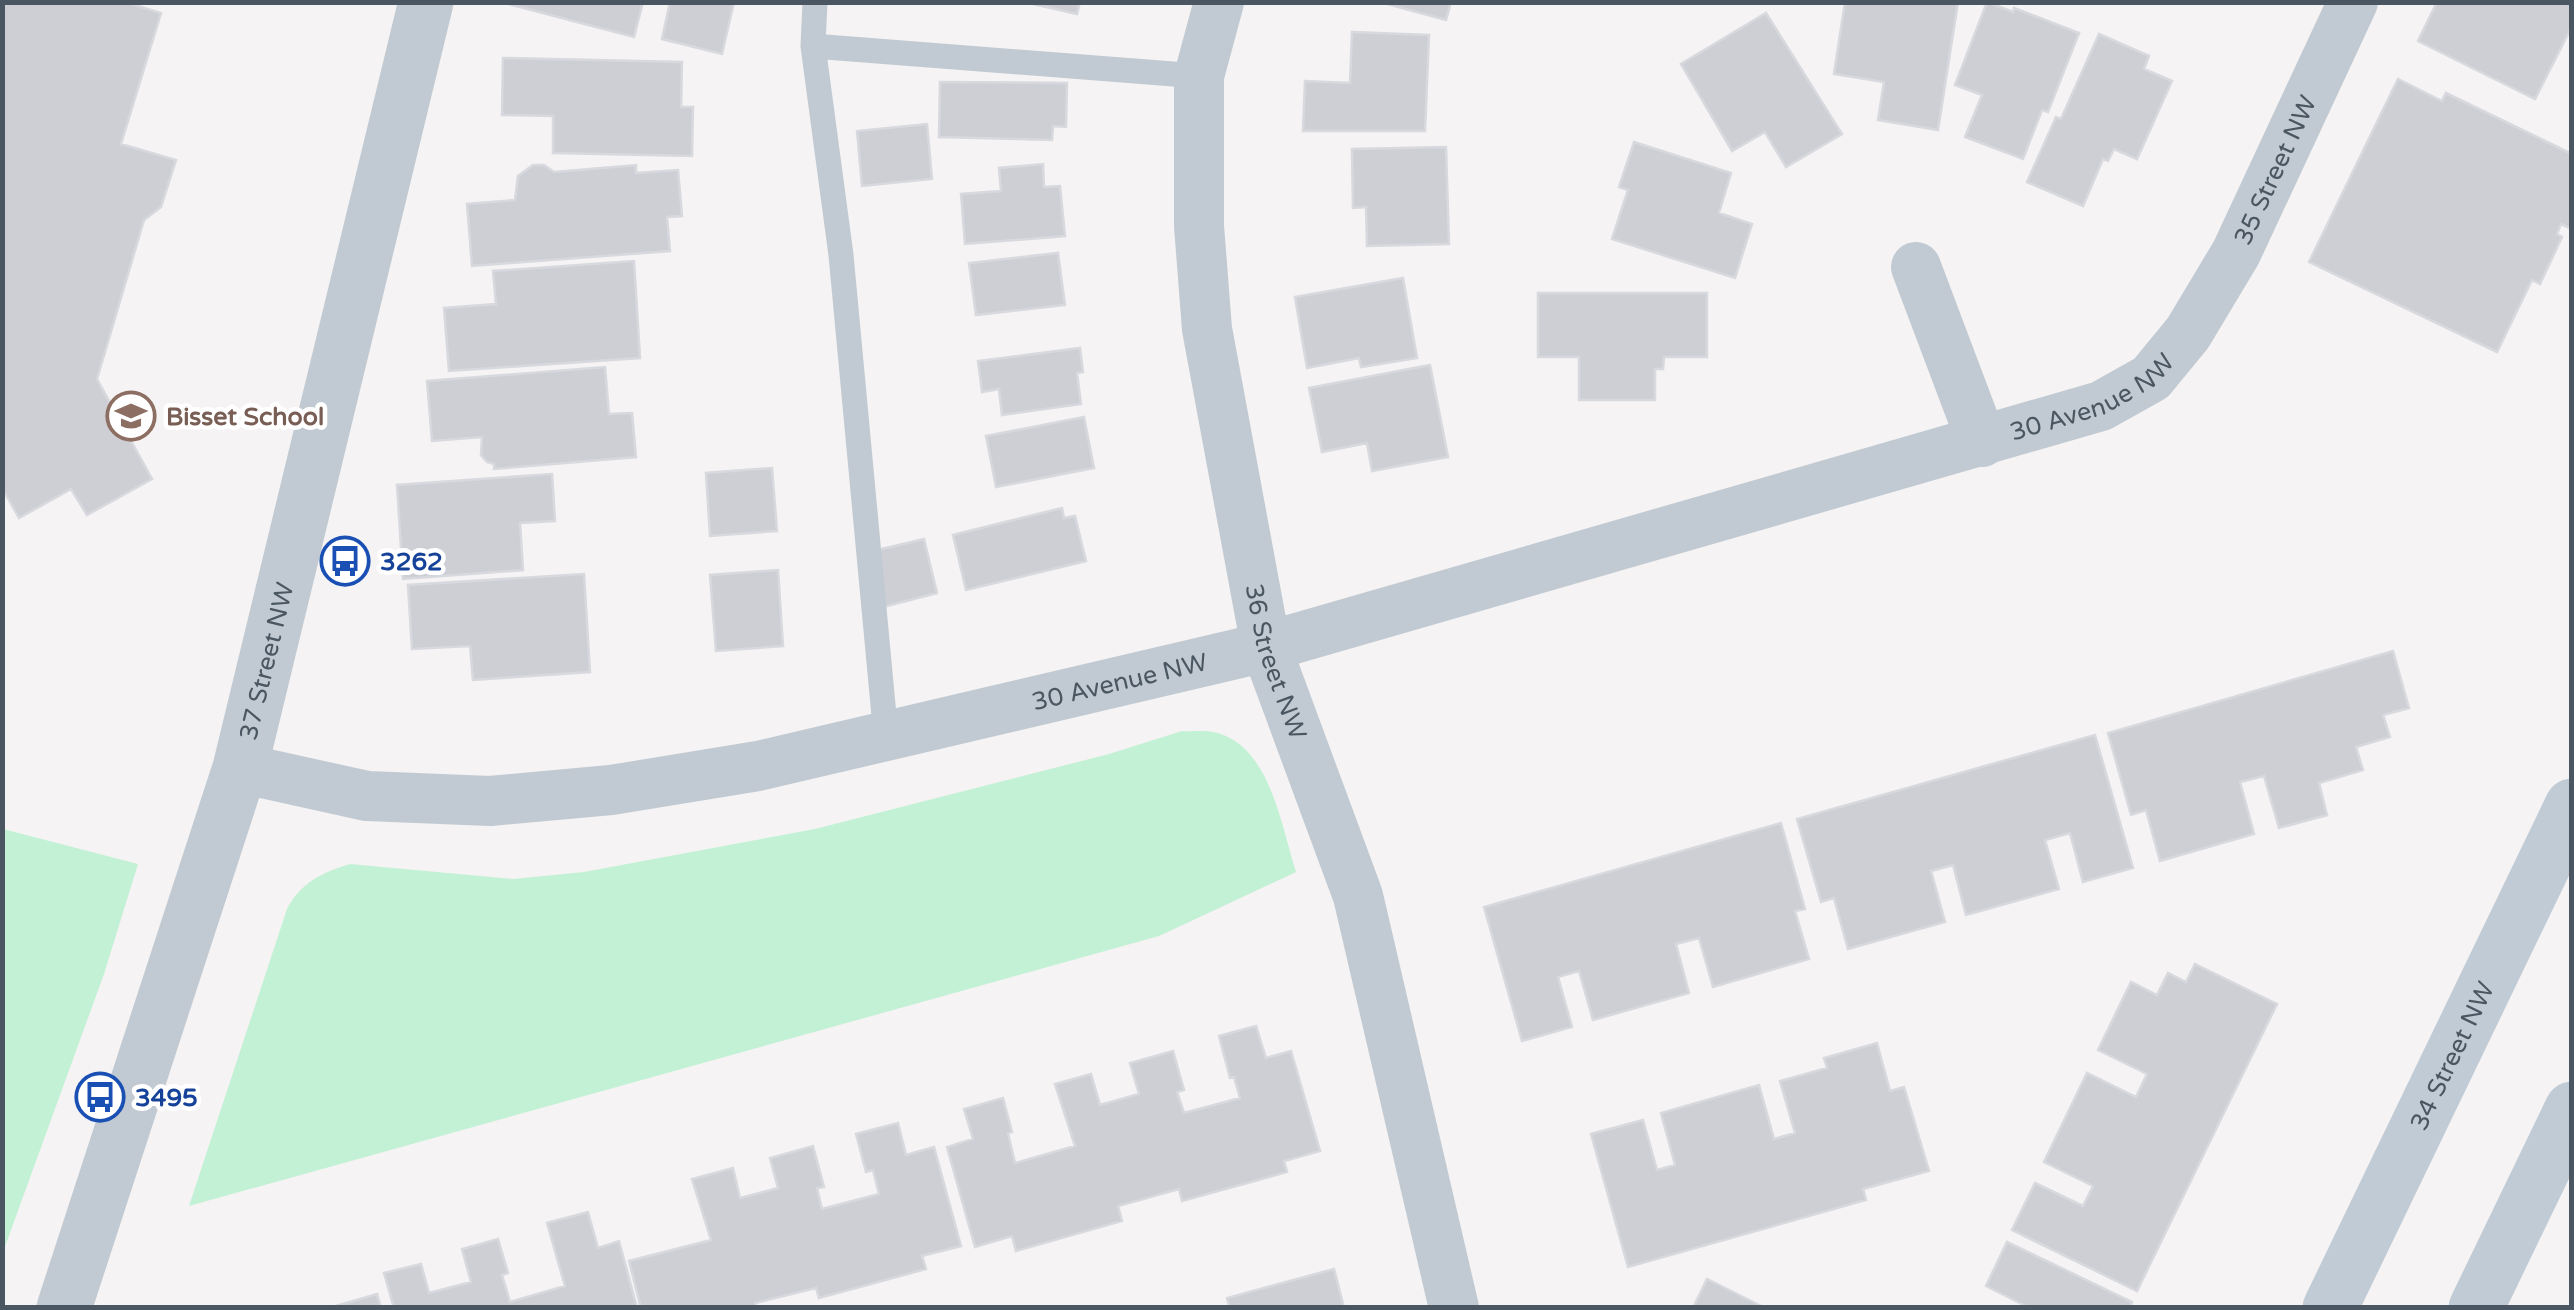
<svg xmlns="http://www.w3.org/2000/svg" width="2574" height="1310" viewBox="0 0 2574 1310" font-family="'Varela Round',sans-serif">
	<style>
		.green { fill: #c3f1d5 }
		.building { fill: #cdcfd5; stroke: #d7d9de; stroke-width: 2.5 }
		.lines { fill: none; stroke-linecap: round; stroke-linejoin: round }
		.service { stroke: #c1cad2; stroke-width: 25 }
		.minor { stroke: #c1cad2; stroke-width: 50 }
		.tertiary { stroke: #c1cad2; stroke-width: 55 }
		.secondary { stroke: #c1cbd6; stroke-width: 55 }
		.labels { text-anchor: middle; stroke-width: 9; stroke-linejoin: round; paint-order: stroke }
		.street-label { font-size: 25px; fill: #4a5661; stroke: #fff }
		.education-label { font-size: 25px; font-weight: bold; fill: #785e54; stroke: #fff; text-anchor: start }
		.transit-label { font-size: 25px; font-weight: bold; fill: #164399; stroke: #fff; text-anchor: start }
	</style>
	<rect width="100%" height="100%" fill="#f5f3f3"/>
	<path class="green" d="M1182 731C1191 732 1203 730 1213 732 1270 743 1281 826 1296 872L1159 936 189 1206 287 909C300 883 323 872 350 864L513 879 584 872 815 829 1109 754Z
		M3 829 138 864 104 974 3 1252Z"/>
	<path class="building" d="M2 2H125L161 13 121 144 176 160 161 207 144 220 97 379 152 479 87 515 71 489 19 518 5 493 2 494Z
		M501 2H643L634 37Z
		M670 2H734L722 54 662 39Z
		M1024 2H1080L1077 14Z
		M1380 2H1451L1446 20Z
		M1845 2H1958L1938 130 1878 120 1884 82 1834 74Z
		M1987 2 2013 12 2014 8 2079 33 2048 112 2042 110 2023 159 1965 137 1982 95 1955 85Z
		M2437 2H2572V26L2535 99 2418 41Z
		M1766 13 1842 134 1786 167 1765 132 1732 151 1681 64Z
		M1352 32 1429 35 1425 131H1303L1305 81 1350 83Z
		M2099 34 2149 56 2144 69 2172 81 2137 159 2114 149 2108 161 2103 159 2083 206 2027 182 2056 117 2061 119Z
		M503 58 682 62 681 107H693L692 156 553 153V116L502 115Z
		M2398 79 2442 101 2446 93 2572 154V229L2561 224 2557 234 2562 237 2540 284 2532 280 2497 352 2309 262Z
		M940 82 1067 83 1066 127 1053 126 1052 140 939 137Z
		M927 124 932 179 862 186 857 131Z
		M1634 142 1731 173 1719 213 1752 224 1735 278 1612 239 1628 190 1619 187Z
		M1446 147 1449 244 1367 246 1366 207 1353 208 1352 149Z
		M1043 164 1044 187 1060 186 1065 236 965 244 961 194 1001 191 999 168Z
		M533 165H544L554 172 636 165V173L678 170 682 216 667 217 670 251 472 266 467 204 515 200 518 176Z
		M1058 253 1065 305 976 315 969 263Z
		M634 261 640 358 449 371 444 308 496 304 493 271Z
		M1403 278 1417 358 1361 367 1359 358 1307 368 1295 297Z
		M1538 293H1707V357H1664L1663 369H1655V400H1579V357H1538Z
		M1080 348 1083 372 1077 373 1081 404 1002 415 999 389 982 392 978 361Z
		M1430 365 1448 457 1372 471 1367 443 1322 452 1309 388Z
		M605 367 609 414 632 413 636 457 494 469V464L487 462 481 455 482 437 432 441 427 381Z
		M1084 417 1094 468 996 487 986 436Z
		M772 468 777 531 710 536 706 473Z
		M552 474 555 521 520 523 523 570 403 579 397 485Z
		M1062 508 1064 518 1075 516 1086 561 966 590 953 535Z
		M924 539 937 593 883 607 869 552Z
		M778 570 783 646 716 651 710 575Z
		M584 574 590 672 473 680 470 646 412 649 408 585Z
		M2393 651 2409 708 2383 715 2390 737 2356 747 2363 770 2319 783 2327 815 2279 828 2264 776 2240 782 2254 834 2160 861 2146 810 2131 815 2108 733Z
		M2095 735 2133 868 2083 882 2070 833 2045 840 2059 889 1966 915 1953 865 1931 871 1945 922 1848 949 1834 898 1821 902 1797 819Z
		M1781 823 1805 909 1795 911 1809 959 1713 987 1699 938 1676 944 1689 993 1593 1020 1579 971 1558 977 1572 1027 1522 1041 1484 907Z
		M2195 964 2277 1004 2137 1291 2012 1230 2035 1183 2083 1206 2093 1186 2044 1162 2087 1073 2136 1097 2147 1074 2098 1050 2131 982 2157 995 2168 973 2186 982Z
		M1256 1026 1266 1058 1291 1051 1320 1151 1284 1161 1287 1172 1182 1201 1179 1189 1118 1206 1122 1221 1016 1251 1012 1236 975 1247 947 1147 973 1139 964 1109 1003 1098 1012 1132 1008 1133 1015 1163 1075 1146 1055 1084 1091 1074 1100 1105 1139 1094 1130 1063 1173 1051 1184 1090 1177 1092 1184 1113 1240 1098 1234 1077 1230 1078 1219 1036Z
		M1877 1043 1890 1091 1904 1087 1929 1171 1863 1189 1866 1200 1628 1267 1591 1134 1643 1120 1657 1170 1675 1165 1661 1113 1759 1085 1774 1139 1795 1133 1780 1081 1827 1068 1824 1058Z
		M898 1123 906 1155 934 1147 961 1246 922 1256 926 1269 819 1298 816 1288 755 1303 756 1308H641L629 1261 711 1240 692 1179 733 1168 740 1198 778 1188 770 1158 813 1146 824 1187 817 1188 822 1209 879 1194 873 1170 866 1172 856 1134Z
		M588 1212 598 1248 619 1241 637 1308H394L384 1273 421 1264 429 1293 471 1282 462 1249 498 1239 508 1273 502 1275 510 1302 565 1286 547 1223Z
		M2007 1242 2132 1302 2129 1308H2030L1986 1286Z
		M1334 1269 1344 1308H1230L1227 1298Z
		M1707 1279 1765 1308H1693Z
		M377 1294 381 1308H329Z"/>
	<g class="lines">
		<path class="service" d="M815 2 813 46 841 255 886 737
			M813 46 1199 76"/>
		<g class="minor">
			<path id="s1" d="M1219 2 1199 76V226L1207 329 1266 647 1358 896 1454 1308"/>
			<path d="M1916 267 1982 442"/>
			<path id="s2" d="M240 768 367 796 490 801 611 790 758 766 1266 647 2101 406 2151 378 2188 333 2236 253 2353 2"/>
		</g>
		<path class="tertiary" id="s3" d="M64 1308 240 768 426 2"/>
		<g class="secondary">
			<path id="s4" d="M2330 1308 2572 806"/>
			<path d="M2476 1308 2572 1109"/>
		</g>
	</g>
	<defs>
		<g id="school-ring" transform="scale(2.5)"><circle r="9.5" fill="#fff" stroke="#8d6e63" stroke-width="1.5"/><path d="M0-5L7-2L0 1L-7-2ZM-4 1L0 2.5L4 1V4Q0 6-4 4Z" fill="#8d6e63"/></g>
		<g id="bus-ring" transform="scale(2.5)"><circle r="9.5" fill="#fff" stroke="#1a4fb4" stroke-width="1.5"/><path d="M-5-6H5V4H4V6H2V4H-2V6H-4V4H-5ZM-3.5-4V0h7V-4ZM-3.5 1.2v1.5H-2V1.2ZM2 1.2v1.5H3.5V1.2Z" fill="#1a4fb4"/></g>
	</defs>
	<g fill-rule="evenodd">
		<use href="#school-ring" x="131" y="416"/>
		<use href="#bus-ring" x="345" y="561"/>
		<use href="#bus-ring" x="100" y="1097"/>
	</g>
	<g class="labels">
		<g class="street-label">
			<text dy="9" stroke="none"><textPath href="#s2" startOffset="2215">35 Street NW</textPath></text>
			<text dy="9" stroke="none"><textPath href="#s2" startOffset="1910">30 Avenue NW</textPath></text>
			<text dy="9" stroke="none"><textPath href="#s3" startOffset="678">37 Street NW</textPath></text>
			<text dy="9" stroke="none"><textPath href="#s1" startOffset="670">36 Street NW</textPath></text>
			<text dy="9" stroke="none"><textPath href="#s2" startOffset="895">30 Avenue NW</textPath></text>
			<text dy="9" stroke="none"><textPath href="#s4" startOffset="280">34 Street NW</textPath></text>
		</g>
		<g class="education-label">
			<text x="166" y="425">Bisset School</text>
		</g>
		<g class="transit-label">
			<text x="380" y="570">3262</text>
			<text x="135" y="1106">3495</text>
		</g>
	</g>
	<rect width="2574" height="1310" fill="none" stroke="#4a5661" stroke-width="10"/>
</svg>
